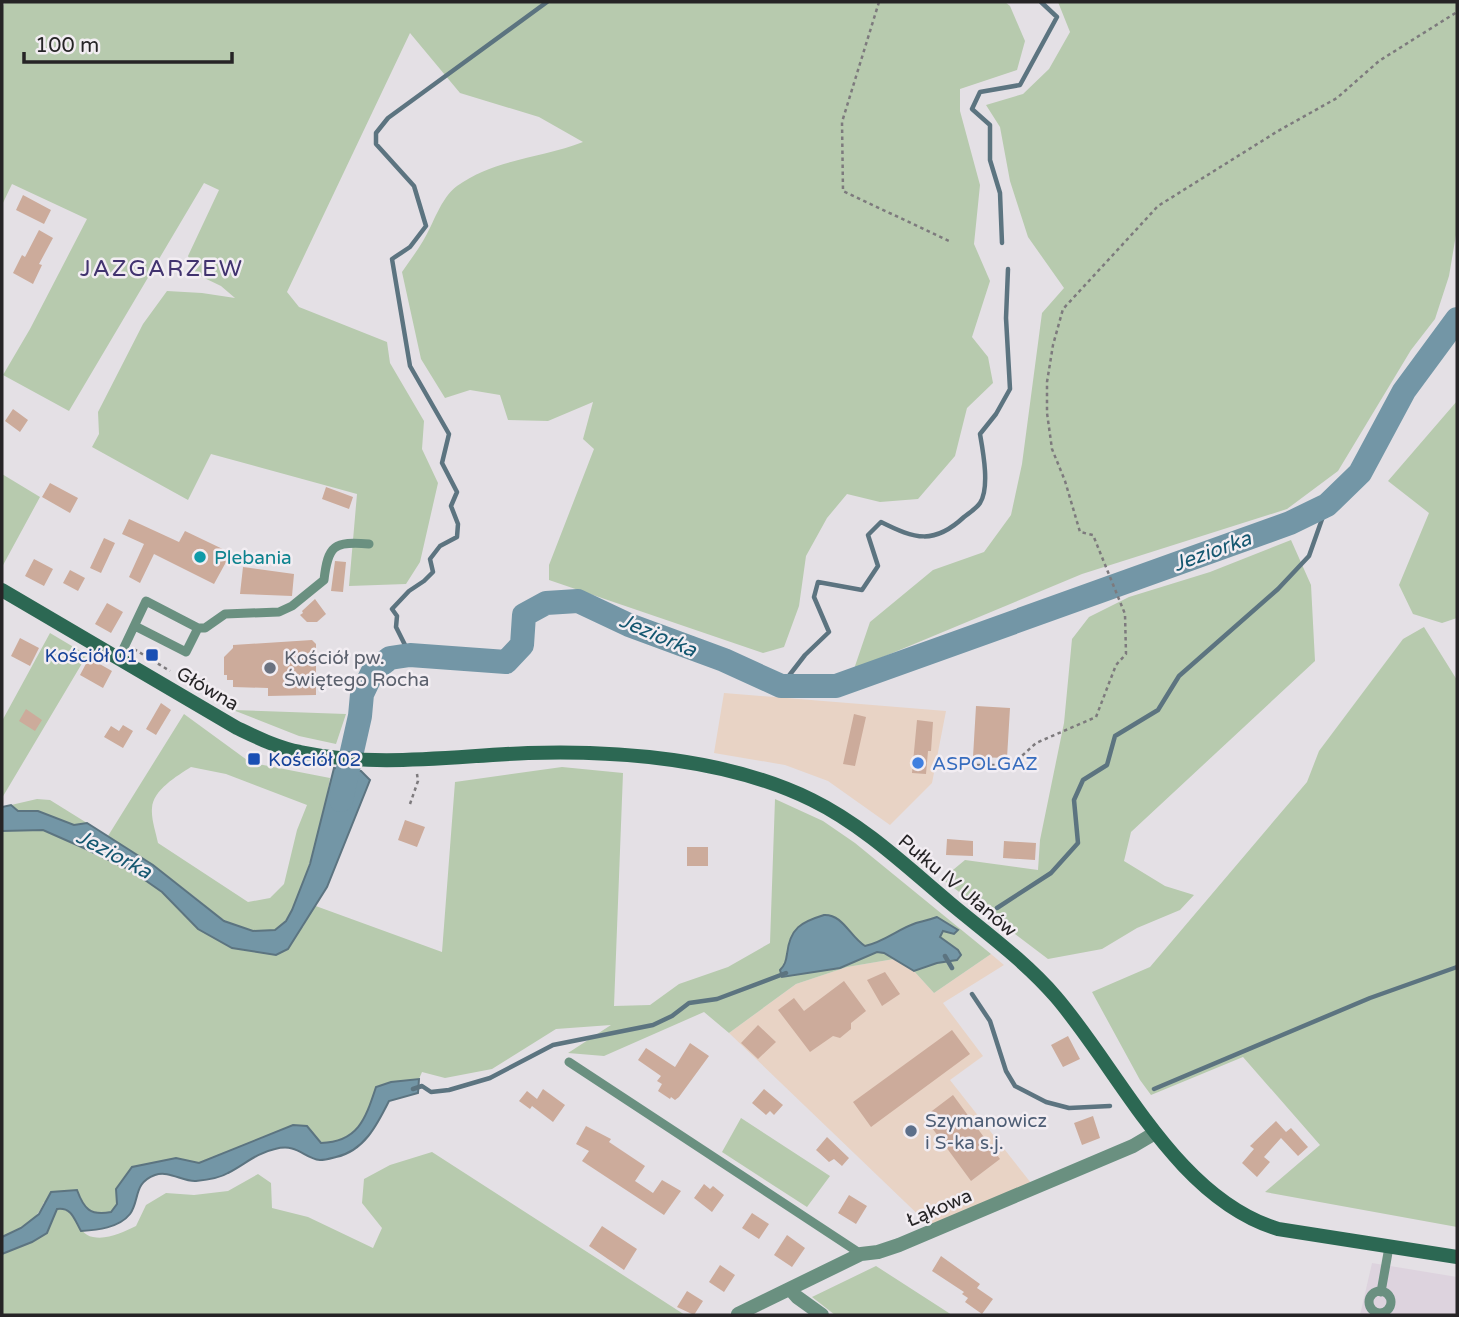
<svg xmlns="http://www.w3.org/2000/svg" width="1459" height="1317" viewBox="0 0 1459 1317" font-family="'Varela Round',sans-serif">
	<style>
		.built { fill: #ddd3de }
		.industrial { fill: #e8d3c5 }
		.green { fill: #b7caae; fill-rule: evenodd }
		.water { fill: #7396a6; stroke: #5c7480; stroke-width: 2 }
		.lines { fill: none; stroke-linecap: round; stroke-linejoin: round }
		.stream { stroke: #5c7480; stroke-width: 4.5 }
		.river { stroke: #7396a6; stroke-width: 24 }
		.building { fill: #ccab9b }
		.path { stroke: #7d7a7d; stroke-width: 2.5; stroke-dasharray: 3.5 3.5; stroke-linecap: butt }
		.lane { stroke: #6a9080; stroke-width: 9 }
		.street { stroke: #6a9080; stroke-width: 14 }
		.secondary { stroke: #2c6853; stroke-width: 14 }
		.culture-dot { fill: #0f9aa8; stroke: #f2edf2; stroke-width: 2.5 }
		.transit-dot { fill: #1a4fb4; stroke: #f2edf2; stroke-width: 2.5 }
		.worship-dot { fill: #6b7280; stroke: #f2edf2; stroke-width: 2.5 }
		.shop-dot { fill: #3f7fe0; stroke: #f2edf2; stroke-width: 2.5 }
		.service-dot { fill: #5c6f8a; stroke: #f2edf2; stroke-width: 2.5 }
		.labels { text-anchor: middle; stroke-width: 5; stroke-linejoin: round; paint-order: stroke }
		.culture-label { font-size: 19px; fill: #0d838f; stroke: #f2edf2; text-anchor: start }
		.transit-label { font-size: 19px; fill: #164399; stroke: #f2edf2; text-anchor: end }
		.worship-label { font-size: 19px; fill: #5b616d; stroke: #f2edf2; text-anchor: start }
		.street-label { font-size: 19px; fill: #262426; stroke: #f2edf2 }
		.shop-label { font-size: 19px; fill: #366cbe; stroke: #f2edf2; text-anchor: start }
		.service-label { font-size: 19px; fill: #4e5e75; stroke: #f2edf2; text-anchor: start }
		.water-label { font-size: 21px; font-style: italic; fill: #145770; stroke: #f2edf2 }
		.quarter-label { font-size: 23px; letter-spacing: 2px; fill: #41336f; stroke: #f2edf2 }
	</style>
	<rect width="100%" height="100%" fill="#e4e0e5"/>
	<path class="built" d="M1372 1263 1457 1277V1315H1360Z"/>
	<path class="industrial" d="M724 693 946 711 932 783 890 825 828 781 785 765 714 753Z
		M991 954 1004 965 943 1003 983 1056 950 1080 1031 1183 930 1226 729 1033 796 984 847 967 894 959 913 970 934 993Z"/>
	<path class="green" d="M5 2H1005L1010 6 1025 41 1017 70 960 89V111L980 185 974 244 990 281 972 337 988 357 993 383 967 408 955 456 918 499 880 502 847 494 827 518 806 556 799 606 784 647 763 653 549 580V565L594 449 583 439 593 402 548 421 508 420 500 395 470 390 445 398 421 359 402 272C409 262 417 251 423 241 434 223 440 199 457 186 494 159 542 158 583 142L539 117 460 93 410 33 287 292 299 307 387 342 390 363 424 421 422 449 438 483 420 562 406 584 349 586 357 494 211 454 188 500 92 447 99 434 98 412 143 324 167 291 202 293 235 298 221 286 196 274 188 256 219 190 204 183 69 411 3 375 30 329 87 219 12 184 2 205V8Z
		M1058 2H1457V229L1449 276 1435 319 1411 350 1338 471 1287 509 1082 574 854 669 870 622 933 570 984 552 1011 515 1022 464 1042 313 1064 288 1028 237 1010 181 1000 127 986 105 1023 94 1049 69 1070 32Z
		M1457 401V618L1442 623 1413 614 1399 585 1429 513 1388 481Z
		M2 474 40 497 2 567Z
		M1291 540 1311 585 1315 661 1131 832 1124 861 1165 886 1194 895 1180 910 1137 928 1102 949 1048 959 942 879 965 860 1038 870 1040 840 1064 723 1072 639 1089 617 1129 597 1210 572Z
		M1424 627 1457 680V1227L1265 1192 1320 1145 1243 1057 1151 1095 1140 1080 1092 992 1150 967 1307 782 1319 751 1403 639Z
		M50 633 87 655 2 798V721Z
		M233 710 346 714 336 744 299 736Z
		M184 714 247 760 258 764 330 778C326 805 300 921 275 930 260 936 237 928 224 920 212 913 202 902 191 894 164 873 136 854 108 836ZM191 767 226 774 307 805 297 830 284 884 270 898 248 902 158 843C156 833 151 819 152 808 153 790 177 776 191 767Z
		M562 767 623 773 614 1006 650 1005 679 984 728 967 770 943 775 799 823 821 855 843 991 954 934 993 913 970 894 959 847 967 796 984 729 1033 704 1012 604 1056 568 1053 611 1025 556 1029 492 1069 445 1078 422 1072 419 1079 391 1082 376 1087C366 1117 359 1141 321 1143L315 1138H262L199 1163 176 1158 132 1167 117 1204 111 1212C97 1215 91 1213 82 1203L44 1202C36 1222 21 1229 2 1237V831L43 830 132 871 162 892 198 929 232 948 303 927 313 905 442 952 455 782Z
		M37 799 50 800 87 823 74 825 38 811H18L11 805Z
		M741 1118 830 1176 807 1207 722 1152Z
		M432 1152 685 1315H2V1254C27 1244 47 1235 57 1209 77 1207 74 1233 93 1237 108 1240 123 1232 136 1226L146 1205 166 1193 194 1195 228 1191 258 1174 271 1183 272 1208 308 1217 373 1248 382 1228 362 1203 364 1179 390 1165Z
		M876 1266 952 1315H835L812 1297Z"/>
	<path class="water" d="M334 768 361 771 370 780 327 887 288 949 276 955 232 948 198 929 162 892 132 871 86 849 43 830 2 831V807L11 805 18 811H38L74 825 87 823 153 865 224 921 253 931 275 930 286 921 292 910 310 864Z
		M824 915C843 914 850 937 865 946 884 942 898 929 916 923 923 921 929 920 937 917L958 930 954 934 943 931 940 937 958 950 961 955 957 960 937 963 914 971 884 953 877 952 840 968 782 977 780 970C785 965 786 961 787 954 790 928 801 922 824 915Z
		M419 1079 418 1093 389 1101C377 1125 364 1151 336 1157 332 1158 325 1160 320 1160 303 1158 298 1143 275 1149 256 1153 244 1165 228 1173 220 1178 206 1180 196 1181 183 1182 169 1170 155 1175 133 1183 140 1200 130 1214 119 1228 97 1230 81 1231 74 1219 72 1207 57 1209L47 1233 32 1242 2 1254V1237L21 1228 39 1214 51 1192 77 1190C84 1209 90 1216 111 1212L117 1204 116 1189 132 1167 176 1158 199 1163 293 1125 307 1126 321 1143C359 1142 366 1117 376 1087L391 1082Z"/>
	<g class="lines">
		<path class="stream" d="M1002 243 1000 193 990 160V125L972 109 980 92 1020 85 1057 17 1041 2
			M410 655 396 627 397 616 392 609 409 591 424 581 433 572 430 559 440 546 457 537 458 524 451 506 457 492 442 463 449 434 410 366 392 259 410 247 426 226 414 186 376 144V133L388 118 547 2
			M781 686 805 655 829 632 814 597 818 582 862 590 878 566 868 535 881 522C915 539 934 545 964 517 969 513 977 508 980 503 990 488 983 451 980 434L996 414 1010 389 1006 318 1008 269
			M997 908 1051 873 1078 843 1074 800 1083 780 1107 765 1115 736 1158 710 1179 676 1278 589 1309 556 1327 505
			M945 956 952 968
			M972 994 990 1021 1006 1071 1015 1086 1046 1102 1069 1108 1110 1106
			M413 1089 422 1086 431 1092 449 1090 490 1078 553 1045 653 1025 672 1016 689 1003 717 999 786 973
			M1154 1089 1370 998 1457 967"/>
		<path class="river" d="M341 800 360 716 362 694 373 671 390 658 410 655 506 662 522 645 524 615 546 603 578 601 629 625 724 660 781 686H836L1290 523 1327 505 1360 473 1404 391 1457 319"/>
	</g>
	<path class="building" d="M23 195 51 210 44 224 16 210Z
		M39 230 53 238 39 264 42 265 33 284 13 273 22 255 25 257Z
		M13 409 28 420 20 432 5 421Z
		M50 483 78 498 70 513 42 497Z
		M326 487 353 497 349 509 322 499Z
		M129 519 179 542 185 531 231 553 214 584 154 554 140 583 129 577 144 544 122 534Z
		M104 538 115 543 101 573 90 568Z
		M34 559 53 569 44 586 25 576Z
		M335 561 346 562 343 592 331 591Z
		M243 567 294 574 292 596 240 594Z
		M70 570 85 578 78 591 63 583Z
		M315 599 326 614 317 622H307L300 615 303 613 302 611Z
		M107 603 123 612 111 633 95 624Z
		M20 638 39 648 30 666 11 656Z
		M312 640 316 644V695L268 696V688L233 687V680H227V675H224V657L233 648V645Z
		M89 658 112 671 103 688 80 675Z
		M161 703 171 710 156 735 146 729Z
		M976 706 1010 708 1007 758 973 757Z
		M26 709 42 720 35 731 19 721Z
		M854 714 866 717 855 766 843 764Z
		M917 720 933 722 931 751H928L926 774 912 773Z
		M123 725 133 731 123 748 104 737 111 726 119 731Z
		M405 820 425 827 417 847 398 840Z
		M947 839 973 841V856L946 855Z
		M1004 841 1036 843 1035 860 1003 858Z
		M687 847H708V866H687Z
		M885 972 900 994 882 1006 867 980Z
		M844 981 866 1011 851 1023V1029L840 1038 833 1036 810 1052 778 1010 794 998 804 1011Z
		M758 1025 776 1042 758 1059 741 1043Z
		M952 1030 970 1054 871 1127 853 1102Z
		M1068 1036 1080 1059 1063 1067 1051 1045Z
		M690 1043 709 1056 679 1097 675 1100 671 1097 670 1099 658 1091 662 1084 657 1081 661 1076 638 1060 646 1048 675 1067Z
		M543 1089 565 1105 553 1122 532 1106 530 1109 519 1101 527 1091 537 1099Z
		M764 1089 783 1105 774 1115 770 1111 766 1115 752 1103Z
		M953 1095 1000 1159 971 1181 924 1117Z
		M1093 1116 1100 1138 1082 1145 1074 1123Z
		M1276 1121 1286 1132 1291 1128 1308 1147 1298 1156 1281 1138 1264 1157 1270 1162 1257 1177 1242 1163 1254 1149 1250 1146Z
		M586 1126 611 1139 609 1142 645 1166 635 1181 653 1193 662 1180 681 1191 664 1215 582 1161 589 1151 576 1144Z
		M827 1137 849 1158 842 1166 834 1159 829 1162 816 1150Z
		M704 1184 710 1189 713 1186 724 1195 712 1212 694 1198Z
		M849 1195 867 1206 856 1224 838 1213Z
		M752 1213 769 1224 759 1239 742 1228Z
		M602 1226 637 1249 624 1270 589 1246Z
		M787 1235 805 1248 792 1267 774 1255Z
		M941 1256 980 1284 977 1288 993 1299 982 1314 965 1302 968 1298 962 1294 964 1292 932 1271Z
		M720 1265 735 1275 724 1292 709 1282Z
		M687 1291 703 1301 694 1315 677 1307Z"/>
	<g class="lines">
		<path class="path" d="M879 2 842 122 843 191 949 241
			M134 649 170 671
			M956 765H1012L1036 743 1096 717 1116 665 1126 654 1125 614 1093 535 1080 532 1065 481 1052 449 1047 413V382L1053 345 1063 309 1158 206 1278 131 1337 98 1379 61 1457 12
			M410 804 418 781 417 774"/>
		<path class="lane" d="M135 626 186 652 198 628
			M119 658 146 601 198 628H205L225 614 279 612 292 606 324 580C328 545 334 541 369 544
			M569 1062 861 1254
			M1369 1302a11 11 0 1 1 22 0a11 11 0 1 1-22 0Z
			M1381 1292 1389 1247"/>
		<path class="street" d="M790 1289 797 1297 822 1315
			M738 1314 861 1254 878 1252 899 1245 1133 1146 1155 1133"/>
		<path class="secondary" d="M2 590 237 728C258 738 278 748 300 752 376 768 452 756 528 753 619 750 729 759 812 800 863 825 906 866 950 903 986 933 1025 961 1056 997 1121 1073 1176 1198 1278 1229L1457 1257"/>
	</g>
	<circle class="culture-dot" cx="200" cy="557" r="7"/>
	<g class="transit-dot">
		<rect x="145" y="648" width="14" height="14" rx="3.5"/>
		<rect x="247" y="752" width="14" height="14" rx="3.5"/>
	</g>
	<circle class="worship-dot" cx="270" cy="668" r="7"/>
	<circle class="shop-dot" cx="918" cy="763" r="7"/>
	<circle class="service-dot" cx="911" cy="1131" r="7"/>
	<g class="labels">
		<g class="culture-label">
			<text x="214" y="564">Plebania</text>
		</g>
		<g class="transit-label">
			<text x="138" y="662">Kościół 01</text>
			<text x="268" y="766" text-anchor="start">Kościół 02</text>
		</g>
		<g class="worship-label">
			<text x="284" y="664">Kościół pw.<tspan x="284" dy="22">Świętego Rocha</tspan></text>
		</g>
		<g class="street-label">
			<text transform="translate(208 688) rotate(30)" y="7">Główna</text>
			<text transform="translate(958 885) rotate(40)" y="7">Pułku IV Ułanów</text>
			<text transform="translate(939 1207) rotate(-23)" y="7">Łąkowa</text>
		</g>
		<g class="shop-label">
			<text x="932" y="770">ASPOLGAZ</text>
		</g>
		<g class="service-label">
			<text x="925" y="1127">Szymanowicz<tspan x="925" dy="22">i S-ka s.j.</tspan></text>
		</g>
		<g class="water-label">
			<text transform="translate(1212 551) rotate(-20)" y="7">Jeziorka</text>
			<text transform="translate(658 635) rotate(23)" y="7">Jeziorka</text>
			<text transform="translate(114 854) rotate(28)" y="7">Jeziorka</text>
		</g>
		<g class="quarter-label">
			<text x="162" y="276">JAZGARZEW</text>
		</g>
	</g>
	<rect width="1459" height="1317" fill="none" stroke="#262426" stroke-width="7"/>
	<path d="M24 52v10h208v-10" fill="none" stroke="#262426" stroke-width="3.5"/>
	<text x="35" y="52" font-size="21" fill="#262426" stroke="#f2edf2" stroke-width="5" paint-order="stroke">100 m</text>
</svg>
